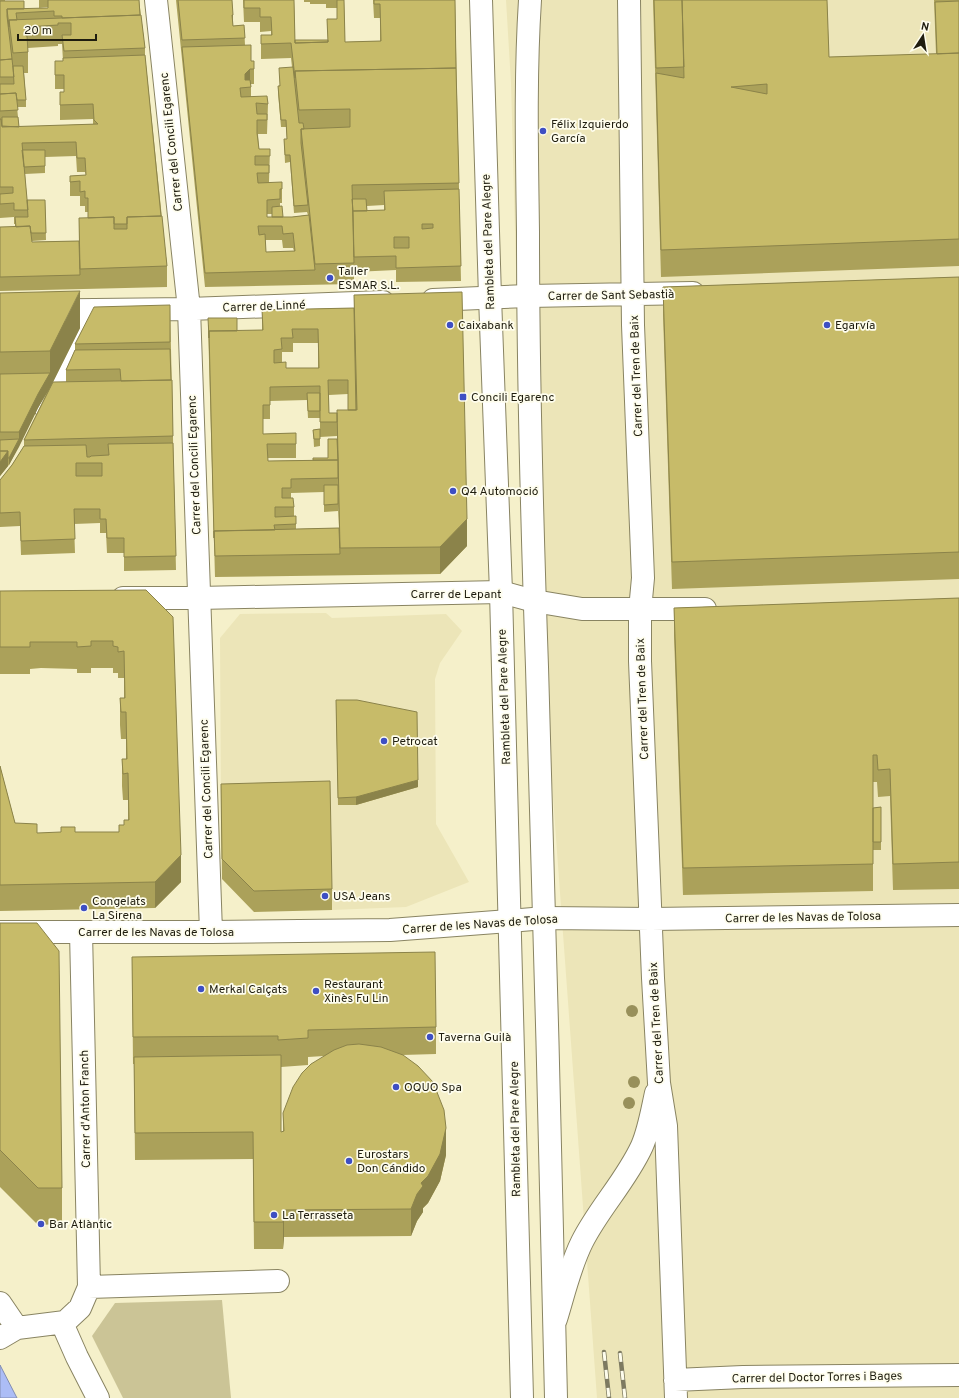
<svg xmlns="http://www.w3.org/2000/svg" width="959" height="1398" viewBox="0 0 959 1398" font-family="Overpass,sans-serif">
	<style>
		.built { fill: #ece5b8 }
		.green { fill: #cbc496 }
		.water { fill: #acbdf6; stroke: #828db1 }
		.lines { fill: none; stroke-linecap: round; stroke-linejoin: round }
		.street-casing { stroke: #898462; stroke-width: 24 }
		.secondary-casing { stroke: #898462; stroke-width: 24 }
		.street { stroke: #fff; stroke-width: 22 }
		.secondary { stroke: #fff; stroke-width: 22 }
		.rail-casing { stroke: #7d7a61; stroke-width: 4.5 }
		.rail { stroke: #fefded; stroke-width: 3; stroke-dasharray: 9; stroke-linecap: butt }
		.tree { fill: #98905b }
		.wall { fill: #aba15a; fill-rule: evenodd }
		.shaded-wall { fill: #8b834a }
		.building { fill: #c7bb69; stroke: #8b834a; fill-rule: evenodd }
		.poi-dot { fill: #3e4fc3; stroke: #fefded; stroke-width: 1.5 }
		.labels { text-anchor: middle; stroke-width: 3.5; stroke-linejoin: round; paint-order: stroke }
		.poi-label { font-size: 12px; fill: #1f1d0f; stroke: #fefded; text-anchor: start }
		.street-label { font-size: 12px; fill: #1f1d0f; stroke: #fefded }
	</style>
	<rect width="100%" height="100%" fill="#f5f0ca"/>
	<path class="built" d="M506 0H959V1398H597L517 305 511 83Z
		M326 613 332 618 446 614 462 631 440 663 435 679 436 824 469 882 406 907 332 910 330 802 221 805 220 638 240 614Z"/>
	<path class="green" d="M222 1300 231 1398H123L92 1336 115 1303Z"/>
	<path class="water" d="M0 1365 17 1398H0Z"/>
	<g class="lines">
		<g class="street-casing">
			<path id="street" d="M156 0 189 309 211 932
				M629 0 633 325 643 578 640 610V661L653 978 659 1083 666 1126 676 1398
				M433 300 528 296 693 293
				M0 311 189 309 383 302
				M45 407 54 393 89 322
				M123 598H198L501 592 534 601 582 609H705
				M0 932H211L390 930 509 921 545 918 651 919 959 915
				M89 1287 278 1281
				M0 1303 17 1328
				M556 1319C564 1293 570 1266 582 1242 599 1208 626 1181 642 1146 649 1130 652 1111 656 1093
				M62 1323 77 1357 98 1398
				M0 1338 17 1328 65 1322 80 1308 89 1287 81 932
				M675 1380 743 1377 959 1375"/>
		</g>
		<g class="secondary-casing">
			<path id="secondary" d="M481 0 490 297 501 592 522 1398
				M530 0C525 77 527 155 528 232 528 377 532 522 537 667 545 911 550 1154 556 1398"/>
		</g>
		<use href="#street" class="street"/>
		<use href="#secondary" class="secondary"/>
		<g class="rail-casing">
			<path id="rail" d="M604 1352 609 1398
				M620 1353 625 1398"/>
		</g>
		<use href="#rail" class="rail"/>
	</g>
	<g class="tree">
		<circle cx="632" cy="1011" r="6"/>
		<circle cx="634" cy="1082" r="6"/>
		<circle cx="629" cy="1103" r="6"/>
	</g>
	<path class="wall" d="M0 0H5V1L24 9 48 8V7L39 8V0H139L145 48V55L167 266V287L0 291V227H15V224H14V217L0 218ZM58 44H62L63 61H55V89H64V92H60V120L93 119V124L19 127 17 107H26V100L24 73H28V48L58 46ZM76 156 77 172H85L86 175 70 176V196H80V206H85V212H88V218H79V241L32 242V241L46 240 45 200H27L25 174 45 173V157Z
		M176 0H232L233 26 244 25 245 45 251 61H254V84H251V97L268 104 267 134H258L259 149H270L269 182 282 189V203H280V206L283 217H292L308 215 307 212 294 213 290 162 285 163 284 139H287L286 127H281L278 93V86H279L292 67 291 58 261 59V35H271V31L260 32V22H244L243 0H294L295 40H328L327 19H337V8H326V4H310V2H304V0H344L345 42 380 41V18H374L373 0H455L461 281 396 282V270L354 272V284L205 287ZM384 205V210L367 211V206ZM267 214H272V217H267ZM265 240H282L283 248H293L294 251 266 252Z
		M653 0H827L829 57 936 54 934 0H959V266L661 277Z
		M959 277V579L672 589 663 314V287Z
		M0 293 80 328 53 382H66V370L75 350V344L170 305 176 570 124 571V553H107L106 533H100V523L74 524 75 553 21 555 20 526 0 527V480L12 465 24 446V440L48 390 38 408 9 465 8 466 0 476Z
		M354 295 467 546 440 574 215 577 208 325 237 331 262 330V310L354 308ZM293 343H318V368H286L282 362V352H293ZM348 394V410L337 413H329V395ZM307 400 308 418H320V407V429L313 430 314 447 320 446V437L337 436V439L328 458 313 460 268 461 267 458H296V433L263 434V419H270V401ZM324 492V512L338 511V505L339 528 296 529V516H294V507L291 498V493Z
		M146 590 181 882 155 908 0 911V766L15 823 37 833H61V827L75 832H119L128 820V800H123L122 786V759H126V739H121L120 725V698H124V678H118V673H113V668H91V673H77V669L41 668 30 669V674H0V591Z
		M959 598V889L893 890 890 796 878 797 877 782H873V808L881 807V850H873V834V891L683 895 674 635V608Z
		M336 700 418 787 356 805H338Z
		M221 784 332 889V910L254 912 222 879Z
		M0 923 62 1188V1224L38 1225 0 1187Z
		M132 957 436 1027V1054L402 1055 446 1155 440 1181 428 1203 423 1208V1212L417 1221 411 1236 284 1237 283 1249H254L253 1159 135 1160 134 1064H133ZM324 1056 283 1113V1132H281V1067L308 1065V1057Z"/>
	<path class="shaded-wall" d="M232 15H233V36Z
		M250 69V84L245 88V74Z
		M80 291V328L50 388V351Z
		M50 373V388L38 408 19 447V432L38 394Z
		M19 439V447L9 465V458Z
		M8 451V466L0 476V462Z
		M467 519V546L440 574V547Z
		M418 780V787L356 805V797Z
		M181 855V882L155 908V882Z
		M446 1128V1155L440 1181 428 1203 423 1208V1212L417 1221 411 1236V1209L421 1183Z
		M284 1210V1237L283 1249V1222Z"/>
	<path class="building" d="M48 0H139L140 15 62 18V16H54V11L16 13 17 20H9V27L7 9 48 8Z
		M178 0H232L233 15H232L233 26 244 25 245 38 182 40Z
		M244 0H294L295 43 328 42 327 19H337V0H344L345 42 381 41 380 4H374V0H455L456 68 295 71V78L291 43 261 44V35H272L271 17H260V8H244Z
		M654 0H682L684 67 656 68Z
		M682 0H827L829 57 959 53V239L661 250 656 73 684 78ZM767 84V94L731 87Z
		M0 1H24V9H7V16L12 59 0 60Z
		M959 1V53L937 54 935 2Z
		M141 15 145 48 64 51 62 35H71V23H58V25L25 27 26 36H27L28 52 13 53 9 20Z
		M295 40H328V42L295 43Z
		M251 45V61H254V69H250L245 74V80H250L251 87 240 88 241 97 267 96 268 104 256 103 257 114H267V120H257V133L259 149H270V156H255V165H269V173H257L258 183 282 182V189H280V199L267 200V217H292L309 215 315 270 205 273 182 47ZM258 226H282L283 234 293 233 295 251 266 252 265 234 259 235Z
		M145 55 161 216 127 217V224H114V217L88 218V198H85V191L80 192V181L70 182V176L86 175 85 158H77L76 142 22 143 28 210H14V203L0 204V194L13 193V187H0V119H1L2 127 98 124 94 120 93 104 60 105V92H64V75H55V61H63V58Z
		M12 59 14 77H0V60Z
		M13 66H23L26 100H17L16 93 0 94V84H14Z
		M293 67 299 123H303L304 129H301V143L308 205 294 206 290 155H285L284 139H287L286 120H281L278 86H280L279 68Z
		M456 68 459 183 352 185 354 263 315 264 301 129 350 127V109L299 110 295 71Z
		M16 93 18 110 0 111V94Z
		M2 117H18L19 127 2 126Z
		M22 150H45V166L24 167Z
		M459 189 461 266 396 268V256L354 257 353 211 385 210 384 191ZM422 224H433V228L422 229ZM394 237H409V248H394Z
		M352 199H366L367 211H353Z
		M27 200H45L46 233H31L30 226 16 227 15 217H28Z
		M282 206 283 217H272V207Z
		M162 216 167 266 80 269 79 218 114 217V229H127V217Z
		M30 226 32 242 79 241 80 275 0 277V227Z
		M959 277V552L672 562 663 287Z
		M80 291 50 351 0 352V293Z
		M462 292 467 519 440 547 340 548 337 410H357L354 295Z
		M170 305V342L75 344 94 307Z
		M354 308 356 410H348V380H328L329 413H337V422H320V386L270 387V405H263V434L296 433V444H267L268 461 338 460V478L291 479V488H282V498H293L294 507H275V517L296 516V524L274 525 275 530 214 531V538L209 331 263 330 262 310ZM292 329H318L319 368H286V362L274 363V350L282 349 281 338H293Z
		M208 318H237V331H209V338Z
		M170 349 171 380 121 381 120 369 66 370 75 350Z
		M50 373 38 394 19 432H0V374Z
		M172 380 173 436 24 440 53 382Z
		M307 393H320V411H308Z
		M320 429V439H314L313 430Z
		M19 439 9 458H8V451H0V440Z
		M328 439H337L338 460H313V458H328Z
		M173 443 176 556 124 557V538H107L106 519H100V509H74L75 539 21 541 20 512 0 513V480L12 465 24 446 86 445 87 457H90L91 456 109 455 108 444ZM76 463H102V476H76Z
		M0 451H8L0 462Z
		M324 485H338V504L324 505Z
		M339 528 340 554 215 556 214 531Z
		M146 590 173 617 181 855 155 882 0 885V766L15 823 37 824V833L61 832V827H75V832H119V825H124V820H129L128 773 123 774 122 759H127L126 712H121L120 698H125L124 651 118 652V647L113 646V641H91V646L77 647V642H30V647H0V591Z
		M959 598V862L893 864 890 769 878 770 877 755H873V864L683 868 674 608Z
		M336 700H357L417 712 418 780 356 797 338 798Z
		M330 781 332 889 254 891 222 859 221 784Z
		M881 807V842H873V808Z
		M0 923H37L59 951 62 1188H38L0 1150Z
		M435 952 436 1027 308 1030V1038L278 1040V1036L133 1037 132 957Z
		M359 1044 381 1047 403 1055 418 1066 433 1082 444 1110 446 1128 440 1154 428 1176 421 1183 423 1186 417 1194 411 1209 284 1210 283 1222H254L253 1132 135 1133 134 1057 281 1055V1132L284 1131 283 1113 293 1087 302 1073 311 1064 334 1050 347 1045Z"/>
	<g class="poi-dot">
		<circle cx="543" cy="131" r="4"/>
		<circle cx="330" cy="278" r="4"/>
		<circle cx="450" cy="325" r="4"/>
		<circle cx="827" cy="325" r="4"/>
		<rect x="459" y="393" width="8" height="8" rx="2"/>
		<circle cx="453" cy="491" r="4"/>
		<circle cx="384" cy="741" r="4"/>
		<circle cx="325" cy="896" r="4"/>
		<circle cx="84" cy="908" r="4"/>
		<circle cx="201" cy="989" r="4"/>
		<circle cx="316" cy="991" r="4"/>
		<circle cx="430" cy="1037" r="4"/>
		<circle cx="396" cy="1087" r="4"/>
		<circle cx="349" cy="1161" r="4"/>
		<circle cx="274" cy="1215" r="4"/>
		<circle cx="41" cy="1224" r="4"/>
	</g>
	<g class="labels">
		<g class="poi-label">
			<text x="551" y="128">Félix Izquierdo<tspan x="551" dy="14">García</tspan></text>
			<text x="338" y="275">Taller<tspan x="338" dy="14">ESMAR S.L.</tspan></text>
			<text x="458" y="329">Caixabank</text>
			<text x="835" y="329">Egarvía</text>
			<text x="471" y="401">Concili Egarenc</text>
			<text x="461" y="495">Q4 Automoció</text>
			<text x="392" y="745">Petrocat</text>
			<text x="333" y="900">USA Jeans</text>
			<text x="92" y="905">Congelats<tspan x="92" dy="14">La Sirena</tspan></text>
			<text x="324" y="988">Restaurant<tspan x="324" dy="14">Xinès Fu Lin</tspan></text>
			<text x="209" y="993">Merkal Calçats</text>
			<text x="438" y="1041">Taverna Guilà</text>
			<text x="404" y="1091">OQUO Spa</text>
			<text x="357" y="1158">Eurostars<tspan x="357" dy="14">Don Cándido</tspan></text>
			<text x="282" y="1219">La Terrasseta</text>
			<text x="49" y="1228">Bar Atlàntic</text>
		</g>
		<g class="street-label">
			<text transform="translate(171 142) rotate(-96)" y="4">Carrer del Concili Egarenc</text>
			<text transform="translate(488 242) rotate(-92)" y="4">Rambleta del Pare Alegre</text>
			<text transform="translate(611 295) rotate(-1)" y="4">Carrer de Sant Sebastià</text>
			<text transform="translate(264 306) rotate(-2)" y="4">Carrer de Linné</text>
			<text transform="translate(636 376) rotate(-92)" y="4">Carrer del Tren de Baix</text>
			<text transform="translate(194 465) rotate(-92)" y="4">Carrer del Concili Egarenc</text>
			<text x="456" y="598">Carrer de Lepant</text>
			<text transform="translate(504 697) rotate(-92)" y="4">Rambleta del Pare Alegre</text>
			<text transform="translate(642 699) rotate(-92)" y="4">Carrer del Tren de Baix</text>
			<text transform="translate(206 789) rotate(-92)" y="4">Carrer del Concili Egarenc</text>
			<text transform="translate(803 917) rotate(-1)" y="4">Carrer de les Navas de Tolosa</text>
			<text transform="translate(480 924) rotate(-4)" y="4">Carrer de les Navas de Tolosa</text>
			<text x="156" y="936">Carrer de les Navas de Tolosa</text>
			<text transform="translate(656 1023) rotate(-93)" y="4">Carrer del Tren de Baix</text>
			<text transform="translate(85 1109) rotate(-91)" y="4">Carrer d'Anton Franch</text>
			<text transform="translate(515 1129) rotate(-91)" y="4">Rambleta del Pare Alegre</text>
			<text transform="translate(817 1377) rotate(-1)" y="4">Carrer del Doctor Torres i Bages</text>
		</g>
	</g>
	<g transform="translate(923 36) rotate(12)" stroke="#fefded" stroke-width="3" paint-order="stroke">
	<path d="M0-3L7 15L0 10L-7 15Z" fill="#1f1d0f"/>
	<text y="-6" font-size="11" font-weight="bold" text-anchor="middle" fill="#1f1d0f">N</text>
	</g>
	<path d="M18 34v6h78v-6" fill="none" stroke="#1f1d0f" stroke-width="2"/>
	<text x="24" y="34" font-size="12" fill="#1f1d0f" stroke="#fefded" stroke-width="3" paint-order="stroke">20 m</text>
</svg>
